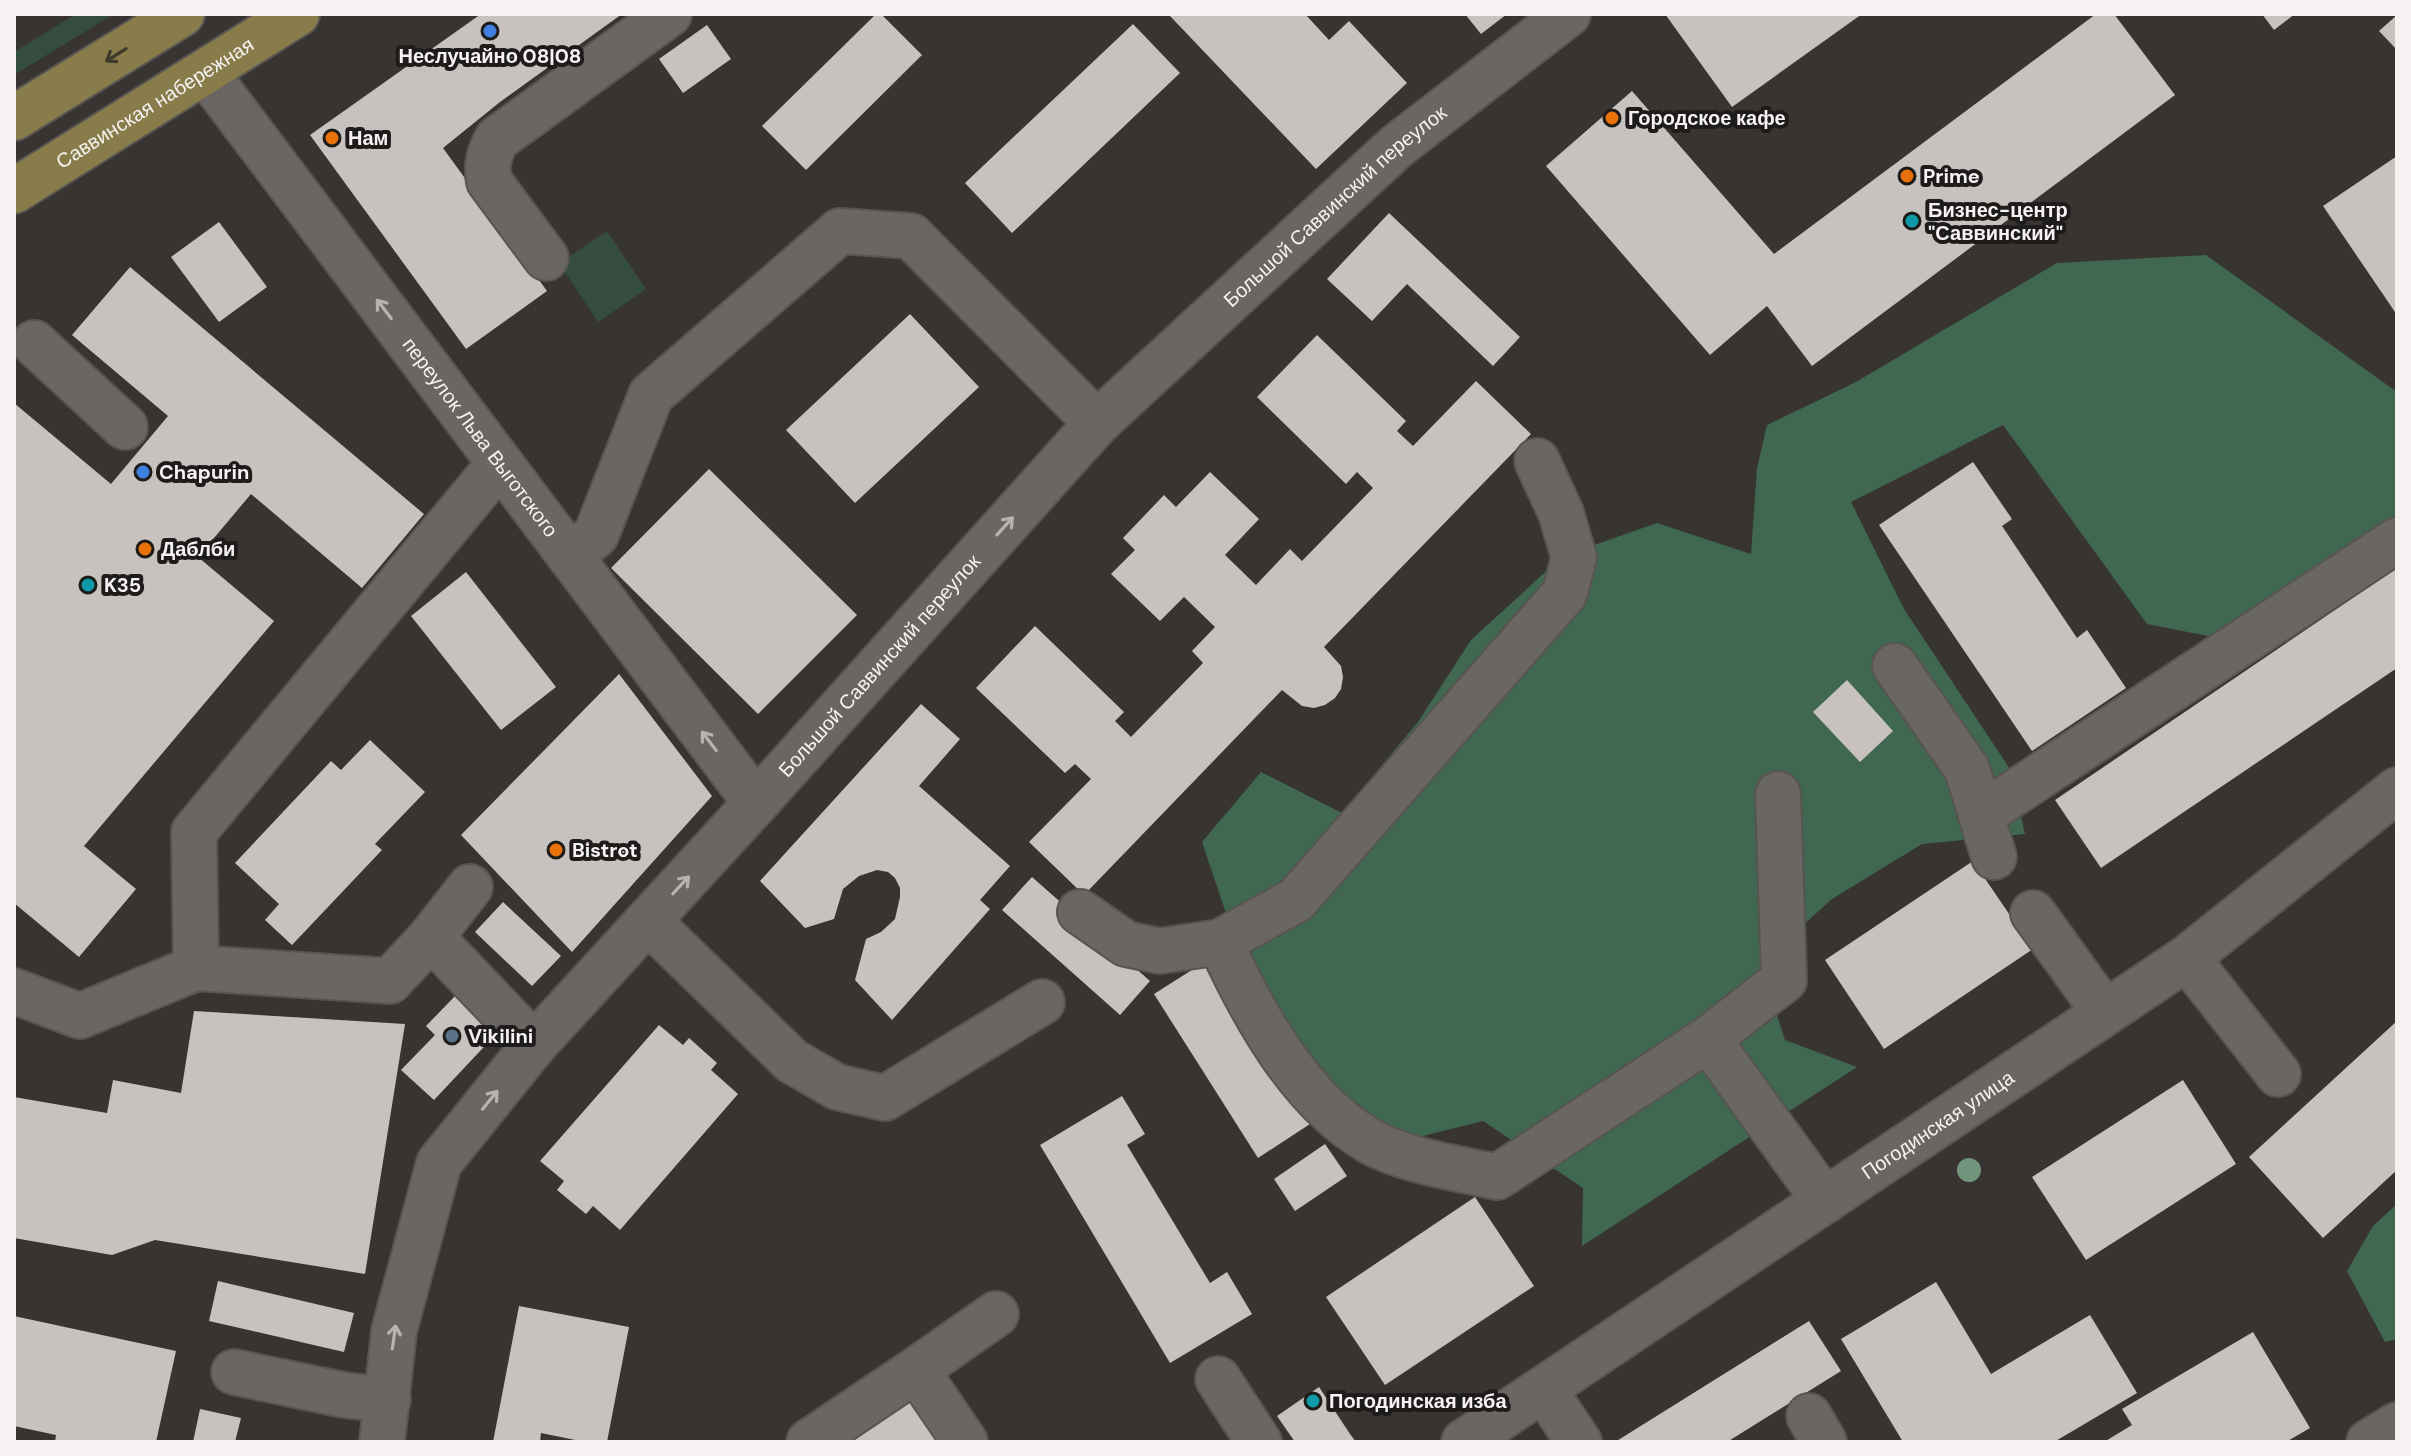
<svg xmlns="http://www.w3.org/2000/svg" width="2411" height="1456" viewBox="0 0 2411 1456" font-family="'DM Sans',sans-serif">
	<style>
		.green { fill: #344d3e }
		.forest { fill: #406850 }
		.building { fill: #c7c2c0 }
		.lines { fill: none; stroke-linecap: round; stroke-linejoin: round }
		.minor-casing { stroke: #575452; stroke-width: 48 }
		.major-casing { stroke: #575452; stroke-width: 48 }
		.minor { stroke: #6a6663; stroke-width: 44 }
		.major { stroke: #877c4a; stroke-width: 44 }
		.tree { fill: #71947c }
		.oneway { stroke: #3e3929 }
		.oneway2 { stroke: #b6b3b1 }
		.shop-dot { fill: #3f7fe0; stroke: #1e1c1b; stroke-width: 3 }
		.food-dot { fill: #e8710a; stroke: #1e1c1b; stroke-width: 3 }
		.culture-dot { fill: #0f9aa8; stroke: #1e1c1b; stroke-width: 3 }
		.service-dot { fill: #5c6f8a; stroke: #1e1c1b; stroke-width: 3 }
		.labels { text-anchor: middle; stroke-width: 8; stroke-linejoin: round; paint-order: stroke }
		.poi-label { font-size: 20px; font-weight: bold; fill: #f5f2f1; stroke: #1e1c1b; text-anchor: start }
		.street-label { font-size: 20px; fill: #f5f2f1; stroke: #1e1c1b }
	</style>
	<rect width="100%" height="100%" fill="#383432"/>
	<path class="green" d="M76 14H114L14 75V52Z
		M607 231 646 289 598 322 559 263Z"/>
	<path class="forest" d="M2206 255 2397 392V517L2218 638 2147 624 2003 425 1851 502 1904 609 2010 769 2025 834 1922 844 1832 899 1760 964 1785 1040 1857 1067 1582 1246 1583 1188 1483 1121 1402 1141 1315 1076 1250 984 1202 842 1261 772 1342 813 1418 722 1471 640 1563 556 1657 523 1751 554 1757 468 1767 425 1856 382 2057 263Z
		M2397 1204V1339L2385 1342 2347 1271 2373 1226Z"/>
	<path class="building" d="M481 14H622L500 102 443 148 547 291 466 349 310 135Z
		M876 14H881L922 55 806 170 762 126Z
		M1173 14H1305L1329 40 1349 21 1407 83 1316 169 1170 16Z
		M1465 14H1507L1481 34Z
		M1665 14H1862L1732 107Z
		M2096 14H2114L2175 95 1812 366 1767 306 1710 355 1546 166 1632 91 1774 254Z
		M2262 14H2295L2274 30Z
		M2397 15V50L2379 31Z
		M1133 24 1180 73 1012 233 965 183Z
		M707 25 731 59 683 93 659 59Z
		M2397 156V315L2323 206Z
		M1389 213 1520 337 1493 366 1407 284 1372 321 1327 279Z
		M219 222 267 287 219 322 171 257Z
		M130 267 424 514 362 588 251 494 198 557 274 621 84 846 136 889 79 957 14 903V403L111 484 168 416 72 335Z
		M910 314 979 387 855 503 786 430Z
		M1317 335 1406 421 1397 431 1413 446 1476 381 1531 434 1324 647 1341 666 1343 677 1341 689 1335 698 1325 705 1314 708 1302 706 1282 690 1084 895 1029 842 1091 779 1075 764 1065 773 976 688 1035 626 1124 712 1115 721 1131 737 1203 663 1192 651 1215 627 1184 597 1160 621 1111 574 1135 550 1123 538 1164 495 1176 507 1210 472 1259 519 1225 555 1256 585 1290 549 1302 561 1373 488 1357 472 1346 484 1257 397Z
		M1973 462 2012 519 2002 526 2077 638 2087 630 2126 688 2032 751 1879 525Z
		M709 469 857 615 758 714 611 568Z
		M2397 568V668L2101 868 2055 800Z
		M466 572 556 687 501 730 411 616Z
		M619 674 712 796 572 952 461 835Z
		M1847 680 1893 731 1860 762 1813 712Z
		M921 704 960 739 919 786 1010 866 980 900 990 909 892 1020 855 980 866 939 881 932 895 919 900 897V888L895 878 888 872 877 870 859 876 843 889 834 919 805 928 760 881Z
		M370 740 425 792 375 844 382 850 292 945 265 920 279 904 235 863 331 761 341 770Z
		M1973 861 2033 949 1884 1049 1825 960Z
		M1032 877 1150 981 1120 1015 1002 910Z
		M503 902 561 956 532 986 475 932Z
		M1206 961 1310 1124 1258 1158 1154 994Z
		M456 995 497 1033 434 1100 401 1070 435 1035 426 1026Z
		M194 1011 405 1024 365 1274 155 1240 112 1255 14 1238V1097L107 1113 113 1080 181 1093Z
		M2397 1021V1170L2323 1238 2249 1157Z
		M659 1025 683 1045 689 1038 717 1063 711 1070 738 1094 620 1230 593 1206 586 1214 557 1190 564 1181 540 1161Z
		M2183 1080 2236 1164 2086 1260 2032 1177Z
		M1122 1096 1145 1134 1127 1145 1210 1283 1227 1272 1252 1314 1170 1363 1040 1145Z
		M1325 1144 1347 1176 1295 1211 1274 1179Z
		M1475 1197 1534 1286 1385 1385 1326 1297Z
		M218 1281 354 1313 344 1352 209 1321Z
		M1936 1282 1991 1374 2090 1315 2137 1393 2054 1442H1903L1841 1339Z
		M519 1306 629 1327 607 1442H585L541 1433 540 1442H493Z
		M14 1316 176 1351 156 1442H55L56 1435 14 1426Z
		M1809 1321 1841 1371 1727 1442H1615Z
		M2253 1332 2310 1428 2286 1442H2104L2132 1425 2122 1409Z
		M917 1387 954 1442H846Z
		M1319 1387 1350 1434 1356 1442H1295L1277 1416Z
		M200 1409 241 1418 235 1442H193Z"/>
	<g class="lines">
		<g class="minor-casing">
			<g id="minor">
				<path id="s1" d="M206 73 756 803"/>
				<path d="M546 258 489 181C486 164 489 154 497 139L669 14"/>
				<path d="M34 343 125 427"/>
				<path d="M570 556 596 535 651 395 840 231 911 236 1097 423"/>
				<path d="M1895 666 1967 769 1994 857"/>
				<path d="M1981 815 2397 540"/>
				<path d="M1080 912 1126 944 1160 951 1220 942 1296 900 1565 593 1574 557 1561 513 1537 461"/>
				<path d="M2033 913 2105 1013"/>
				<path d="M648 921 792 1061 837 1087 885 1098 1042 1002"/>
				<path d="M431 937 534 1045"/>
				<path d="M1220 942C1252 1012 1299 1099 1368 1140 1404 1161 1457 1168 1497 1177L1708 1039 1784 980 1778 794"/>
				<path d="M2187 958 2278 1074"/>
				<path d="M196 968 194 832 500 463"/>
				<path d="M14 991 80 1016 196 968 390 981 431 937 470 887"/>
				<path d="M1708 1039 1825 1201"/>
				<path d="M916 1370 996 1314"/>
				<path d="M234 1372 344 1395 388 1400"/>
				<path d="M1218 1379 1259 1442"/>
				<path d="M1544 1390 1579 1442"/>
				<path d="M1809 1416 1824 1442"/>
				<path id="s2" d="M382 1442 394 1331 439 1163 534 1045 756 803 1097 423 1397 146 1568 14"/>
				<path d="M809 1442 916 1370 965 1442"/>
				<path id="s3" d="M1464 1442 2187 958 2397 790"/>
				<path d="M2369 1442 2397 1425"/>
			</g>
		</g>
		<g class="major-casing">
			<g id="major">
				<path d="M14 118 182 14"/>
				<path id="s4" d="M14 191 297 14"/>
			</g>
		</g>
		<use href="#minor" class="minor"/>
		<use href="#major" class="major"/>
	</g>
	<circle class="tree" cx="1969" cy="1170" r="12"/>
	<defs><path id="oneway-shaft" d="M-6 0H5M1.5-3L5.5 0L1.5 3" fill="none" stroke-width="1.6" stroke-linecap="round" stroke-linejoin="round" transform="scale(2)"/></defs>
	<use class="oneway" href="#oneway-shaft" transform="translate(116 55) rotate(148)"/>
	<g class="oneway2">
		<use href="#oneway-shaft" transform="translate(384 309) rotate(-127)"/>
		<use href="#oneway-shaft" transform="translate(1005 526) rotate(-48)"/>
		<use href="#oneway-shaft" transform="translate(709 741) rotate(-127)"/>
		<use href="#oneway-shaft" transform="translate(681 885) rotate(-47)"/>
		<use href="#oneway-shaft" transform="translate(490 1100) rotate(-51)"/>
		<use href="#oneway-shaft" transform="translate(394 1337) rotate(-82)"/>
	</g>
	<g class="shop-dot">
		<circle cx="490" cy="31" r="8"/>
		<circle cx="143" cy="472" r="8"/>
	</g>
	<g class="food-dot">
		<circle cx="1612" cy="118" r="8"/>
		<circle cx="332" cy="138" r="8"/>
		<circle cx="1907" cy="176" r="8"/>
		<circle cx="145" cy="549" r="8"/>
		<circle cx="556" cy="850" r="8"/>
	</g>
	<g class="culture-dot">
		<circle cx="1912" cy="221" r="8"/>
		<circle cx="88" cy="585" r="8"/>
		<circle cx="1313" cy="1401" r="8"/>
	</g>
	<circle class="service-dot" cx="452" cy="1036" r="8"/>
	<g class="labels">
		<g class="poi-label">
			<text x="490" y="63" text-anchor="middle">Неслучайно 08|08</text>
			<text x="1628" y="125">Городское кафе</text>
			<text x="348" y="145">Нам</text>
			<text x="1923" y="183">Prime</text>
			<text x="1928" y="217">Бизнес-центр<tspan x="1928" dy="23">"Саввинский"</tspan></text>
			<text x="159" y="479">Chapurin</text>
			<text x="161" y="556">Даблби</text>
			<text x="104" y="592">K35</text>
			<text x="572" y="857">Bistrot</text>
			<text x="468" y="1043">Vikilini</text>
			<text x="1329" y="1408">Погодинская изба</text>
		</g>
		<g class="street-label">
			<text dy="7" stroke="none"><textPath href="#s4" startOffset="166">Саввинская набережная</textPath></text>
			<text dy="7" stroke="none"><textPath href="#s2" startOffset="1598">Большой Саввинский переулок</textPath></text>
			<text dy="7" stroke="none"><textPath href="#s1" startOffset="456">переулок Льва Выготского</textPath></text>
			<text dy="7" stroke="none"><textPath href="#s2" startOffset="950">Большой Саввинский переулок</textPath></text>
			<text dy="7" stroke="none"><textPath href="#s3" startOffset="570">Погодинская улица</textPath></text>
		</g>
	</g>
	<rect width="2411" height="1456" fill="none" stroke="#f5f2f1" stroke-width="32"/>
</svg>
